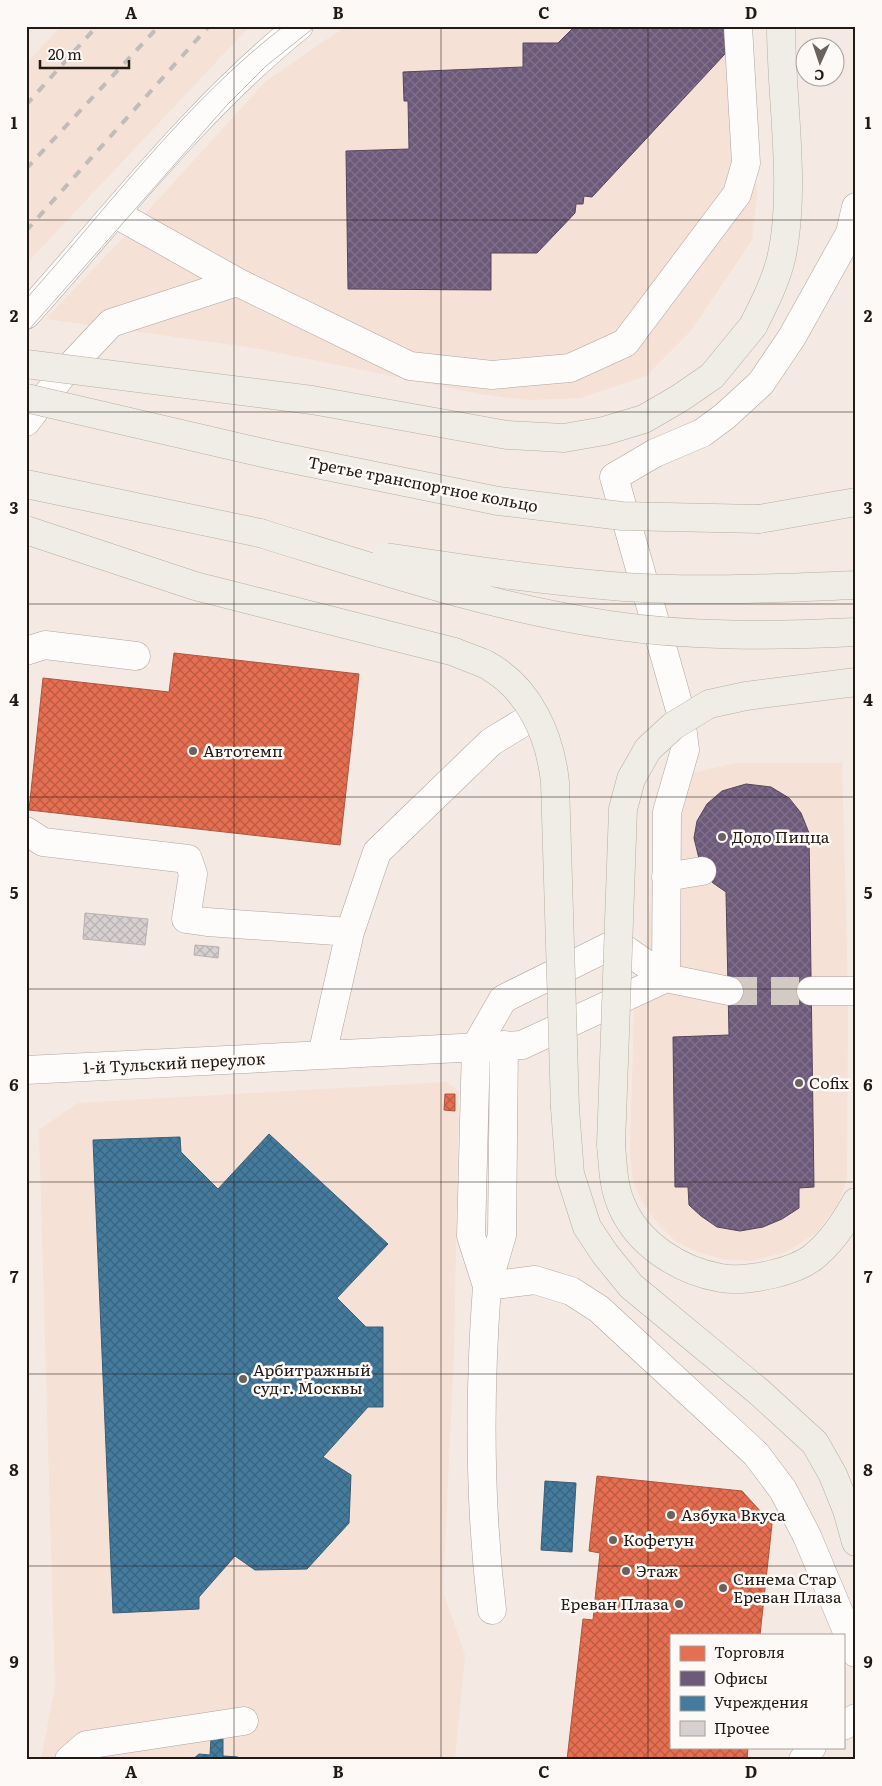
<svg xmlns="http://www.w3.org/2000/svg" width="882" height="1786" viewBox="0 0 882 1786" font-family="Literata,serif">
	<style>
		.built { fill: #f5e1d5 }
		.shops { fill: url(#shops-cross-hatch); stroke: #ac563f }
		.offices { fill: url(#offices-cross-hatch); stroke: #56465c }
		.public { fill: url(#public-cross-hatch); stroke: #3a5e74 }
		.building { fill: url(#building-cross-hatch); stroke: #b8b1b2 }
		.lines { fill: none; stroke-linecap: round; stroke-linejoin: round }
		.minor-tunnel { stroke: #d4cac4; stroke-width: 28; stroke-dasharray: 28 14; stroke-linecap: butt }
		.minor-casing { stroke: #ada49f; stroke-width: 29 }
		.major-casing { stroke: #b5afa0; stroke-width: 29 }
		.minor { stroke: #fdfcfb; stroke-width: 28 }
		.major { stroke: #efede6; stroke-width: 28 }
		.tram { stroke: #bfbcba; stroke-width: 1 }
		.rail { stroke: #bfbcba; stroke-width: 4; stroke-dasharray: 9 9; stroke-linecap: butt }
		.major-bridge-casing { stroke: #b5afa0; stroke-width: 29; stroke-linecap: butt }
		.major-bridge { stroke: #efede6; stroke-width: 28 }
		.grid { fill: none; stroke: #211a15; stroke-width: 1; stroke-opacity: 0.55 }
		.poi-dot { fill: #6b625d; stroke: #fdf9f6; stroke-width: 2 }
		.labels { text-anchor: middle; stroke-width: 5; stroke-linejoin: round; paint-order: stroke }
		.street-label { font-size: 16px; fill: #211a15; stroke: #fdf9f6 }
		.poi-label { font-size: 16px; fill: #211a15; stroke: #fdf9f6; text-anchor: start }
		.neatline { fill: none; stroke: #211a15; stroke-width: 2 }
		.grid-label { font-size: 16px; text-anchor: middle; font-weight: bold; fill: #211a15 }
	</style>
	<defs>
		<pattern id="shops-cross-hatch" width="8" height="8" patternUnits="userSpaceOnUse" patternTransform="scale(1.25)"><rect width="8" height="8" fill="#e76f51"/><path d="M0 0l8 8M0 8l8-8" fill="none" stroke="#bb5a42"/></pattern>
		<pattern id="offices-cross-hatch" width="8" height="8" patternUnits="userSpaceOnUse" patternTransform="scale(1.25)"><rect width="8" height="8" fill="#6d597a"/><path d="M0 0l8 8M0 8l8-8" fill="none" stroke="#81718a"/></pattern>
		<pattern id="public-cross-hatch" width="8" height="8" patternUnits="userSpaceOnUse" patternTransform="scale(1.25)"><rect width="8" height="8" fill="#457b9d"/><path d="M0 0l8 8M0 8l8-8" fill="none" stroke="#39647f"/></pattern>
		<pattern id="building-cross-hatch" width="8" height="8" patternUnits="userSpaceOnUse" patternTransform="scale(1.25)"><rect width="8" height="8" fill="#d7d0d1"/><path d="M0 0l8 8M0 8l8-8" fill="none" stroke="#b8b2b3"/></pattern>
	</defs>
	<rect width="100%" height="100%" fill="#f4e9e3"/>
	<path class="built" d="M61 26H250L26 264V64Z
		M346 26H744L757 195 752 240 690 332 646 376 580 398 529 400 480 394 255 348 46 319 135 225 265 82Z
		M735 763H842L848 991 847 1177 838 1204 816 1233 786 1252 751 1261 723 1259 698 1252 675 1241 658 1224 643 1203 633 1181 630 1153 634 1010 645 987 655 818 685 775Z
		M447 1082 459 1091 454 1352 443 1591 465 1655 455 1760H41L55 1686 39 1130 78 1103Z"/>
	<path class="shops" d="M174 653 359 674 340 845 29 810 43 678 169 692Z
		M445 1094H455V1111L444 1110Z
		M597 1476 742 1491 772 1524 760 1635H671V1747H748L747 1760H567L583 1619 593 1620 596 1590 600 1553 589 1551Z"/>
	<path class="offices" d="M575 26H721L737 41 592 197 584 196 583 204H576L575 213 537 253H491V290L348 289 346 151 409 149 408 101H404L403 72 523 67V43H558Z
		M746 784 771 787 789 798 801 813 809 833 814 1187 799 1188V1208L782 1219 763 1227 740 1231 717 1227 701 1216 689 1205 688 1187H675L673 1037 729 1035 726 892 713 883 702 871 694 838 697 821 707 804 722 791Z"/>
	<path class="public" d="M269 1134 388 1244 337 1298 366 1327H383V1407H368L323 1457 351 1475 349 1523 307 1569 255 1570 235 1556 199 1597V1609L113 1613 93 1140 180 1137 181 1152 218 1189Z
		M545 1481 576 1483 572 1552 541 1550Z
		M211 1738 223 1739V1756L238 1757 239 1760H192L199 1754 210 1755Z"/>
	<path class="building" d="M85 913 148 919 145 945 83 939Z
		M195 945 219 947 218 958 194 955Z"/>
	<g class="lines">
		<path class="minor-tunnel" d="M729 991H811"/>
		<g class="minor-casing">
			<path id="minor" d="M237 282 410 366 492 375 570 368 625 343 737 194 746 163 738 26
				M26 315C114 217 195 110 299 26
				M26 422 63 374 111 323 237 282 125 219 116 212
				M26 651 45 645 136 656
				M26 831 43 842 188 859 193 874 186 919 207 922 350 932
				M666 877 702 871
				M666 978 667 812 685 750 680 710 614 477 655 453 702 433 725 416 761 383 792 337 850 233 856 207
				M811 991H856
				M504 1045 502 1235 487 1286 471 1236 476 1046 503 999 616 943 666 978 729 991
				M322 1055 350 932 377 852 491 742 522 723
				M26 1070 522 1045 666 978
				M492 1610C479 1502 479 1394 487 1286L535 1280 571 1291 599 1309 756 1454 783 1490 807 1536 856 1653
				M843 1726 856 1718
				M69 1760 86 1745 244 1721
				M803 1760 812 1747"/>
		</g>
		<g class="major-casing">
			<path id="major" d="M753 326C764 304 775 283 781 259 797 189 781 99 781 26
				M26 484 260 533
				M759 519 856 502
				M565 1108 570 1174 587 1227 605 1254 631 1286 758 1391 815 1443 833 1475 847 1510 856 1542
				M611 1145C613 1164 613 1186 621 1204 637 1244 680 1271 721 1278 738 1281 756 1278 773 1274 786 1271 801 1266 812 1258 831 1243 844 1224 856 1202"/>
		</g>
		<use href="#minor" class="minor"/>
		<use href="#major" class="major"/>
		<path class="tram" d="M26 299C109 206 185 102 284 26
			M26 333 227 105 266 66 316 26"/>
		<path class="rail" d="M26 105 97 26
			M26 169 159 26
			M26 231 209 26"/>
		<g class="major-bridge-casing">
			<path id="major-bridge" d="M26 364 312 400 507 435 564 438 604 431 644 419 680 398 712 376 753 326
				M26 398 272 455 498 501 622 516 759 519
				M26 530 195 586 455 652C465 657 477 660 487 665 530 689 550 736 555 782L565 1108
				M260 533C374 568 492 608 610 625 691 637 774 636 856 632
				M386 557C465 569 544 581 624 587 701 592 779 588 856 585
				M611 1145 623 809 631 779 648 749 673 726 709 704 746 696 856 682"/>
		</g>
		<use href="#major-bridge" class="major-bridge"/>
	</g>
	<path class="grid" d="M234 26V1760M441 26V1760M648 26V1760M26 220H856M26 412H856M26 604H856M26 797H856M26 989H856M26 1182H856M26 1374H856M26 1566H856"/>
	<g class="poi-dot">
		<circle cx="193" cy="751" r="5"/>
		<circle cx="722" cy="837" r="5"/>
		<circle cx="799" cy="1083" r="5"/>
		<circle cx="243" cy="1379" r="5"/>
		<circle cx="671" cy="1515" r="5"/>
		<circle cx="613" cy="1540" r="5"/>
		<circle cx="626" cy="1571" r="5"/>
		<circle cx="723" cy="1588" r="5"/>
		<circle cx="679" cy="1604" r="5"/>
	</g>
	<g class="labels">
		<g class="street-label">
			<text transform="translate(423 484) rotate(11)" y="6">Третье транспортное кольцо</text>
			<text transform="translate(174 1063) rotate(-3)" y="6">1-й Тульский переулок</text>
		</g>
		<g class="poi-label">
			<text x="203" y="757">Автотемп</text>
			<text x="732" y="843">Додо Пицца</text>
			<text x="809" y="1089">Cofix</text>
			<text x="253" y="1376">Арбитражный<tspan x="253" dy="18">суд г. Москвы</tspan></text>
			<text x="681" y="1521">Азбука Вкуса</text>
			<text x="623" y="1546">Кофетун</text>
			<text x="636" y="1577">Этаж</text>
			<text x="733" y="1585">Синема Стар<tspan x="733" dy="18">Ереван Плаза</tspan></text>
			<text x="669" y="1610" text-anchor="end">Ереван Плаза</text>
		</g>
	</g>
	<rect width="882" height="1786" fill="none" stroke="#fdf9f6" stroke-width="55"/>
	<rect x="670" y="1634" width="175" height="115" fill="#fdf9f6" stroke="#a5a09c"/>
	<rect x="680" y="1646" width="25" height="15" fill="#e76f51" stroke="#a5a09c"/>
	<text x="714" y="1658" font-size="15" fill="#211a15">Торговля</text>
	<rect x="680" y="1671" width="25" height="15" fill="#6d597a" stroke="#a5a09c"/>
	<text x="714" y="1684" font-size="15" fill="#211a15">Офисы</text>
	<rect x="680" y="1696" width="25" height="15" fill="#457b9d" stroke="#a5a09c"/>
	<text x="714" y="1708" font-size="15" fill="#211a15">Учреждения</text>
	<rect x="680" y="1721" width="25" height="15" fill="#d7d0d1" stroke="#a5a09c"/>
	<text x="714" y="1734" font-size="15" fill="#211a15">Прочее</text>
	<g transform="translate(820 62) rotate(183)"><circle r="24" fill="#fdf9f6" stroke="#a5a09c"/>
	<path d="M0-4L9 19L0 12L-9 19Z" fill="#6b625d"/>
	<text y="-8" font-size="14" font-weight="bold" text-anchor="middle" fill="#211a15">С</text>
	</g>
	<path d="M40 60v8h89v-8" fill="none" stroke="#211a15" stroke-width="2.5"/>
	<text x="48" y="60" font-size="15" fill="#211a15" stroke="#fdf9f6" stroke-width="4" paint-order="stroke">20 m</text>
	<rect x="28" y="28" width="826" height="1730" class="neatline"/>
	<g class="grid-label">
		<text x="131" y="19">A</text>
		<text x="338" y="19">B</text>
		<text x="544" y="19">C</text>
		<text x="751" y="19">D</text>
		<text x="14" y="129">1</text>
		<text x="868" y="129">1</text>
		<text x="14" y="322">2</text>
		<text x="868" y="322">2</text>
		<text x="14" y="514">3</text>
		<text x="868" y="514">3</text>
		<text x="14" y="706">4</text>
		<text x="868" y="706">4</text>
		<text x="14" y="899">5</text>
		<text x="868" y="899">5</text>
		<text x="14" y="1091">6</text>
		<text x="868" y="1091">6</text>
		<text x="14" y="1283">7</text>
		<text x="868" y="1283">7</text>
		<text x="14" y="1476">8</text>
		<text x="868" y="1476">8</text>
		<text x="14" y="1668">9</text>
		<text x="868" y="1668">9</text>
		<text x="131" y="1778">A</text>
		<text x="338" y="1778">B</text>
		<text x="544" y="1778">C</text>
		<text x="751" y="1778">D</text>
	</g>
</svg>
